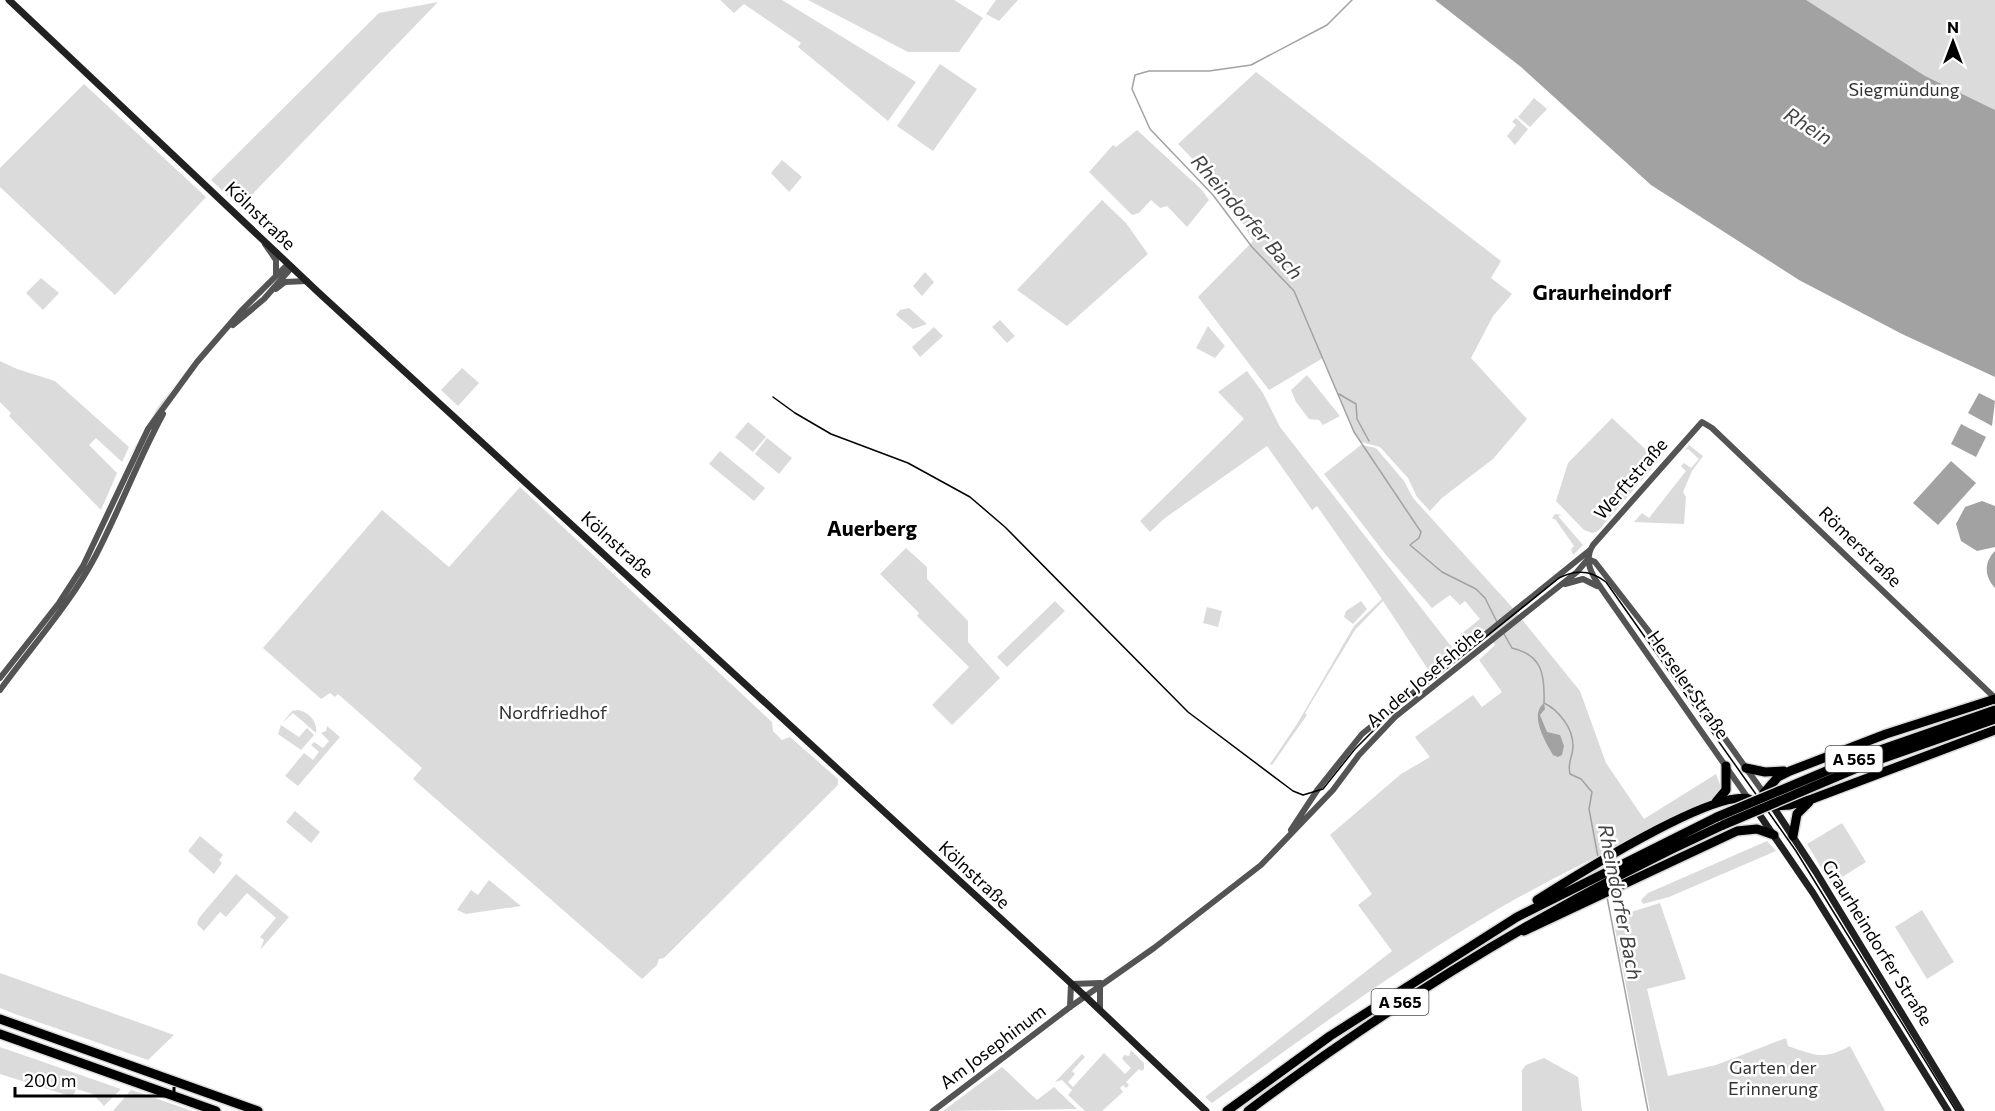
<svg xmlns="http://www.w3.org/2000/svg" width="1995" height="1111" viewBox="0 0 1995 1111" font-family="Commissioner,sans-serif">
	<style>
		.green { fill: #dbdbdb }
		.water { fill: #a2a2a2 }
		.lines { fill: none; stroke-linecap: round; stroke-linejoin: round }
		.stream { stroke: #a2a2a2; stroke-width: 1.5 }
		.motorway-casing { stroke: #dbdbdb; stroke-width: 12 }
		.tertiary { stroke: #545454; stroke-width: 6 }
		.secondary { stroke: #212121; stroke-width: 7 }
		.motorway { stroke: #000; stroke-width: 9 }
		.tram { stroke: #000; stroke-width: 1.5 }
		.motorway-bridge-casing { stroke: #dbdbdb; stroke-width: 12; stroke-linecap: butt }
		.motorway-bridge { stroke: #000; stroke-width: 9 }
		.labels { text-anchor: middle; stroke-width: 5; stroke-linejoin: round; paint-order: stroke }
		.shield { fill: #fff; stroke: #4c4c4c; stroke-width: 1.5 }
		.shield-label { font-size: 16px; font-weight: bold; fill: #000 }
		.park-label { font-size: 18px; fill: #323232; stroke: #fff }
		.street-label { font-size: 18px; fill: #000; stroke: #fff }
		.water-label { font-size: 20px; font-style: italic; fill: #434343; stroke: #fff }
		.quarter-label { font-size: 21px; font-weight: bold; fill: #000; stroke: #fff }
	</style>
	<rect width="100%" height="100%" fill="#fff"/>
	<path class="green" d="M720 0H782L916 82 888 121 798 47 801 43 744 4 734 13Z
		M808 0H954L983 18 959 52H908Z
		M996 0H1018L999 21 986 14Z
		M1630 0H1995V241Z
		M438 2 240 207 211 180 379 13Z
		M940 64 977 89 933 151 897 126Z
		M1256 72 1501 261 1491 278 1512 294 1493 316 1471 358 1527 419 1493 459 1442 498 1430 511 1417 497 1408 478 1380 447 1361 442 1354 433 1323 358 1269 390 1198 297 1253 241 1223 190 1178 144Z
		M84 84 206 197 115 295 0 187V168Z
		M1534 98 1547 109 1530 127 1518 117Z
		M1516 118 1528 129 1515 145 1507 136 1516 125 1512 122Z
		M1137 130 1202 190 1209 200 1187 227 1167 206 1160 208 1151 200 1139 213 1132 215 1089 172 1113 145 1116 147Z
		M782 160 802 177 789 192 771 173Z
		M1102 200 1126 223 1148 254 1067 326 1017 290Z
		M925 272 934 282 922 296 913 286Z
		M41 278 59 293 43 310 26 293Z
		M909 308 927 324 913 329 896 315 900 310Z
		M1000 320 1015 336 1007 343 992 327Z
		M1208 326 1225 346 1215 358 1196 348Z
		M934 327 943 336 920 357 912 347Z
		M217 332 171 391 124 466 158 407Z
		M0 361 17 369 55 381 129 447 122 462 96 438 89 445 117 473 101 510 9 416 11 413 0 402Z
		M462 368 479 383 458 406 441 390Z
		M1247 371 1263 393 1280 427 1454 650 1429 671 1383 601 1355 630 1305 713 1307 715 1272 765 1270 764 1297 724 1354 626 1382 599 1317 506 1312 510 1267 446 1165 518 1150 532 1140 521 1244 419 1218 392Z
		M1307 375 1340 416 1323 425 1319 420 1309 419 1296 402 1291 390Z
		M1612 418 1658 461 1598 531 1592 533 1584 530 1556 501 1568 463Z
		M748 422 766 437 753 452 735 437Z
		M767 438 792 458 779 474 755 454Z
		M1361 445 1376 448 1404 481 1413 498 1511 606 1580 691 1606 763 1644 819 1716 774 1721 787 1708 803C1637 837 1566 870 1498 909 1399 967 1305 1037 1212 1103L1205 1097 1392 951 1358 905 1372 894 1330 835 1401 774 1430 757 1415 737 1473 695 1482 707 1502 692 1479 660 1495 645 1484 629 1466 642 1460 635 1480 619 1465 601 1460 605 1450 595 1432 608 1386 555 1324 474Z
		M1689 445 1703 456 1692 471 1683 492 1686 497 1684 524 1634 522 1642 513 1649 518 1686 471 1681 466 1684 463 1691 468 1699 459 1688 449 1684 451Z
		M720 451 765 488 754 501 709 464Z
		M520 487 772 722 773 731 782 740 790 737 838 779V785L664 958 659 959 657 965 642 979 413 779 422 768 338 694 335 697 330 693 321 699 263 648 382 510 449 567Z
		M1555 514 1562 515 1558 516 1583 545 1573 555 1571 549 1574 546 1555 519H1552Z
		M906 548 927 567V579L968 621V642L1000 678 952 725 932 705 969 667 917 616 919 613 880 574Z
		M1055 601 1065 611 1007 667 997 657Z
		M1361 601 1367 609 1353 624 1344 617 1346 611Z
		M1207 607 1222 611 1218 627 1203 623Z
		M298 710C309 712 318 722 316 733L293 713 282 723 292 711Z
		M281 725 299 737 307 728 314 735 301 750 278 734Z
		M327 726 340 737 298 786 285 776 304 753 313 760 319 752 311 745 314 742 323 748 329 741 321 733 326 731Z
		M295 811 320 832 311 843 286 822Z
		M1842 823 1866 862 1831 884 1807 844Z
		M200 836 223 855 219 860 222 863 214 874 188 851Z
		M1767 841 1776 851 1669 897 1643 904 1641 900 1648 893Z
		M236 874 289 917 260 950 264 940 260 937 276 918 247 893 226 917 220 912 204 931 197 924 199 918Z
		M489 880 521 906 466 914 457 910 471 890 478 895Z
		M1660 903 1686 979 1647 989 1668 1076 1716 1065 1786 1038 1788 1046C1817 1056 1823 1060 1850 1046L1885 1111H1650L1614 923 1631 912Z
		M1922 910 1954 962 1927 979 1895 927Z
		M0 973 174 1035 148 1060 15 1014 0 1008Z
		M0 1047 121 1089 104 1106 93 1094 76 1089 73 1097 0 1074Z
		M1131 1050 1144 1063V1069L1142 1071 1139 1069 1126 1082 1129 1085 1126 1088 1123 1085 1120 1088 1123 1092 1102 1111H1085L1068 1095 1072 1090 1062 1080 1055 1082 1082 1054 1085 1057 1072 1071 1075 1074 1068 1082 1073 1087 1104 1053 1125 1074 1131 1068 1122 1059 1124 1055 1129 1056Z
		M1544 1058 1578 1077 1582 1111H1522V1070L1526 1065Z
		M1002 1067 1037 1100 1054 1087 1077 1109 943 1111Z
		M131 1090H132L192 1111H113Z"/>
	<path class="water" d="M1435 0H1806L1925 76 1995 110V377L1902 334 1799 280 1651 185 1521 67Z
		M1979 393 1995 401 1992 426 1968 413Z
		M1961 424 1986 437 1976 457 1951 444Z
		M1951 461 1976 483 1938 525 1913 503Z
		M1982 501 1995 506V547L1977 551 1961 541 1956 524 1965 507Z
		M1995 551V588C1984 576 1984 562 1995 551Z
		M1544 703 1545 709 1540 715 1547 732 1560 735 1564 746 1562 755 1558 757 1553 755C1545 741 1529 715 1544 703Z"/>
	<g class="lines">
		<path class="stream" d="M1352 0 1327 25 1251 65 1209 71H1149L1135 75 1132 89 1150 129 1213 195 1252 247 1294 291 1354 432 1421 532 1419 538 1410 545 1442 572 1476 589 1485 598 1497 622
			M1339 394 1356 404 1357 419 1369 441
			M1504 634 1512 648C1542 655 1545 674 1544 703 1558 710 1573 727 1573 746 1573 757 1567 762 1570 774L1581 779 1592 792 1589 809 1598 857
			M1607 897 1648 1111"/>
		<g class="motorway-casing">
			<path id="motorway" d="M1746 768 1765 772 1784 771
				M1764 793 1778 777 1790 771 1886 734 1995 699
				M1716 802 1726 790V766
				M1773 806 1790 805 1812 799 1995 730
				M1793 836 1797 814 1809 802
				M1537 900C1572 878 1713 789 1749 799
				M1524 931 1737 831 1757 829 1774 835
				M0 1019 258 1111
				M0 1034 216 1111
				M1227 1111 1330 1036 1517 917 1717 817
				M1248 1111C1397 999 1553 903 1723 825"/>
		</g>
		<path class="tertiary" d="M265 244 276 260V274
			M276 289 285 282 307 281
			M233 325 264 299 292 267
			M1588 559 1595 562 1647 629 1773 806
			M1565 584 1583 579 1597 586
			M0 678 59 603 83 566 148 429 197 362 242 310 288 264
			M0 690C32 646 71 603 96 555 120 509 138 460 163 414
			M1750 801 1601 588C1592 575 1583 561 1593 545L1702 422 1712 428 1995 698
			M1291 830 1318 789 1362 734 1590 550
			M1070 1007 1071 984 1101 983
			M1100 1010V986
			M933 1111 1070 1007 1154 948 1261 865 1333 790 1359 755 1395 717 1577 572 1588 559"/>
		<path class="secondary" d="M9 0 318 292 1086 997 1206 1111
			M1763 796 1757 811 1813 893 1948 1111
			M1772 805 1816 872 1961 1111"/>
		<use href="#motorway" class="motorway"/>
		<path class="tram" d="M773 397 795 413 831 434 908 463 970 497 1005 527 1188 712 1293 791 1303 795 1323 789 1355 749 1390 714 1559 578C1576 569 1591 570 1606 582L1796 851 1956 1111"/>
		<g class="motorway-bridge-casing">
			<path id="motorway-bridge" d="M1717 817 1857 758 1995 710
				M1723 825 1864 765 1995 719"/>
		</g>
		<use href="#motorway-bridge" class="motorway-bridge"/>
	</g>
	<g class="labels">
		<g class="shield">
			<rect x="1825.5" y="746" width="57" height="26" rx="4.5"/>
			<rect x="1371.5" y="989" width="57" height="26" rx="4.5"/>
		</g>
		<g class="shield-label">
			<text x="1854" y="765">A 565</text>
			<text x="1400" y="1008">A 565</text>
		</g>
		<g class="park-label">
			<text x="1904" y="96">Siegmündung</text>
			<text x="553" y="719">Nordfriedhof</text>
			<text x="1773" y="1074">Garten der<tspan x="1773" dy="21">Erinnerung</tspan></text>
		</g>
		<g class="street-label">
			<text transform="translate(260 216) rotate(44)" y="6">Kölnstraße</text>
			<text transform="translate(1631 479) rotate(-49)" y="6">Werftstraße</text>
			<text transform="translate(617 545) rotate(42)" y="6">Kölnstraße</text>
			<text transform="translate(1860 547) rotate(44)" y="6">Römerstraße</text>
			<text transform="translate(1425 677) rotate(-40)" y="6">An der Josefshöhe</text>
			<text transform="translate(1688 685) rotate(55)" y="6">Herseler Straße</text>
			<text transform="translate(974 875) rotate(43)" y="6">Kölnstraße</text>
			<text transform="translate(1877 943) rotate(58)" y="6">Graurheindorfer Straße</text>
			<text transform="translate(993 1047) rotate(-37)" y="6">Am Josephinum</text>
		</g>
		<g class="water-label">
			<text transform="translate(1808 126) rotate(32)" y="7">Rhein</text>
			<text transform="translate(1247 217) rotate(49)" y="7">Rheindorfer Bach</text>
			<text transform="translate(1620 902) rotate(79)" y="7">Rheindorfer Bach</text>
		</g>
		<g class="quarter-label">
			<text x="1602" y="300">Graurheindorf</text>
			<text x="872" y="536">Auerberg</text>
		</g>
	</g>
	<g transform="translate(1953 42)" stroke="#ffffff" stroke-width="4.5" paint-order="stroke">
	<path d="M0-4.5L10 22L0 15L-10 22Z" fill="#000000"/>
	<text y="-9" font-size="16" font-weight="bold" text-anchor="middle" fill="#000000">N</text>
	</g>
	<path d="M15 1087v9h159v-9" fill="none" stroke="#000000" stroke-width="3"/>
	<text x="24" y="1087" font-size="18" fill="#000000" stroke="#ffffff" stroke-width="4.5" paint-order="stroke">200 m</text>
</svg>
